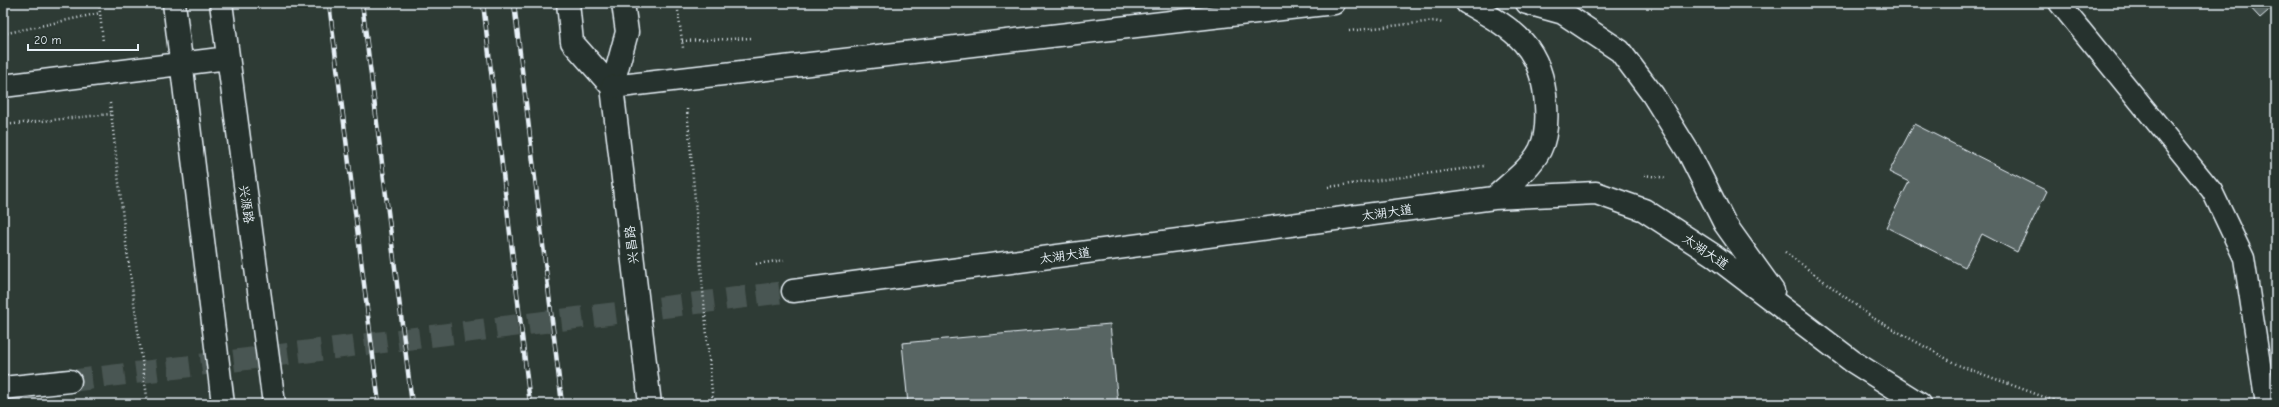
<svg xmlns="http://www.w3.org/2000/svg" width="2279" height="407" viewBox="0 0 2279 407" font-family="'Comic Neue','LXGW WenKai TC',sans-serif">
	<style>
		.building { fill: #596563; stroke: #e8f1f8 }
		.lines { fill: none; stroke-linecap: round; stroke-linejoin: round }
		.primary-tunnel { stroke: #4a5652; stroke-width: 22; stroke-dasharray: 22 11; stroke-linecap: butt }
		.lane-casing { stroke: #e8f1f8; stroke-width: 23 }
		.secondary-casing { stroke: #e8f1f8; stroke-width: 25 }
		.primary-casing { stroke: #e8f1f8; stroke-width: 25 }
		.path { stroke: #e8f1f8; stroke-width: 2.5; stroke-dasharray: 1 3; stroke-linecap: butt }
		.lane { stroke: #26332d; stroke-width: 20 }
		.secondary { stroke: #26332d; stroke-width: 22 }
		.primary { stroke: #26332d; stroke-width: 22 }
		.rail-casing { stroke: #e8f1f8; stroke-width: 4.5 }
		.rail { stroke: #26332d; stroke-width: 3; stroke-dasharray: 9; stroke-linecap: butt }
		.labels { text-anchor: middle; stroke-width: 3.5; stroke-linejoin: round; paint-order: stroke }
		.street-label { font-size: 13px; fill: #e8f1f8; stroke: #26332d }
	</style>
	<rect width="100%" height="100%" fill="#2e3b35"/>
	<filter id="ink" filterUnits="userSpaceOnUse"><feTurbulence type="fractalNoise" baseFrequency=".025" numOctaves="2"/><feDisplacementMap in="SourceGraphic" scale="8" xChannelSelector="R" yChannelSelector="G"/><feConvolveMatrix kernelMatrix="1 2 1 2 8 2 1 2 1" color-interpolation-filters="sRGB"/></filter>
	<g filter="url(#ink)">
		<path class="building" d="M1824 3H1845L1829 7Z
			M2246 3H2276V4L2260 18Z
			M1914 124 2047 191 2017 252 1982 234 1965 267 1886 227 1909 182 1889 172Z
			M1110 324 1118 404H908L902 343Z"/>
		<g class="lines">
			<path class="primary-tunnel" d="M70 381 793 291"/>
			<g class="lane-casing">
				<path id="lane" d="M2059 3 2212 191 2244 258 2266 404"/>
			</g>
			<g class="secondary-casing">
				<path id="secondary" d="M568 3 572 42 612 87
					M623 3 627 32 612 87 650 404"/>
			</g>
			<g class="primary-casing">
				<path id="primary" d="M174 3 223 404
					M221 3 274 404
					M1467 3C1514 30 1542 45 1546 105 1547 119 1547 136 1540 150 1530 169 1510 183 1494 198
					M1527 3 1563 13 1620 51 1653 95 1689 153 1725 224 1773 291
					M3 86 228 58
					M612 87 1334 3
					M793 291 1494 198 1596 193 1644 210 1713 255 1852 361 1920 404
					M3 388 70 381"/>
			</g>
			<path class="path" d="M99 3 103 42
				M677 3 683 48
				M1349 31 1434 21 1443 23
				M3 34 100 13
				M682 41 753 38
				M110 103 125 236 148 404
				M687 109 713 404
				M3 125 111 114
				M1644 175 1667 178
				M1328 187 1484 166
				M1785 252 1873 318 1958 365 2052 400 2074 404
				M756 264 784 260"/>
			<use href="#lane" class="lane"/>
			<use href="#secondary" class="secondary"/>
			<use href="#primary" class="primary"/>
			<g class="rail-casing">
				<path id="rail" d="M329 3 379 404
					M362 3 412 404
					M483 3 530 404
					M514 3 562 404"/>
			</g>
			<use href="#rail" class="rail"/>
		</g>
	</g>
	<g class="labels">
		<g class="street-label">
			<text transform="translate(247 204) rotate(82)" y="5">兴源路</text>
			<text transform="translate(1387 212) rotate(-8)" y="5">太湖大道</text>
			<text transform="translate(631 245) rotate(-97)" y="5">兴昌路</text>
			<text transform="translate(1706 251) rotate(34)" y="5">太湖大道</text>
			<text transform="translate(1065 255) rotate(-8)" y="5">太湖大道</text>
		</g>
	</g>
	<rect width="2279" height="407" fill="none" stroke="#26332d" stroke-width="16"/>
	<rect x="8" y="8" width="2263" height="391" fill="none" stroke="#e8f1f8" stroke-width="1.5" filter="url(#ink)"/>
	<path d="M28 44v6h110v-6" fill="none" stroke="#e8f1f8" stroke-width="2"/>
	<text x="34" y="44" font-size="12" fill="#e8f1f8" stroke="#26332d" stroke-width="3" paint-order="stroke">20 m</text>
</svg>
